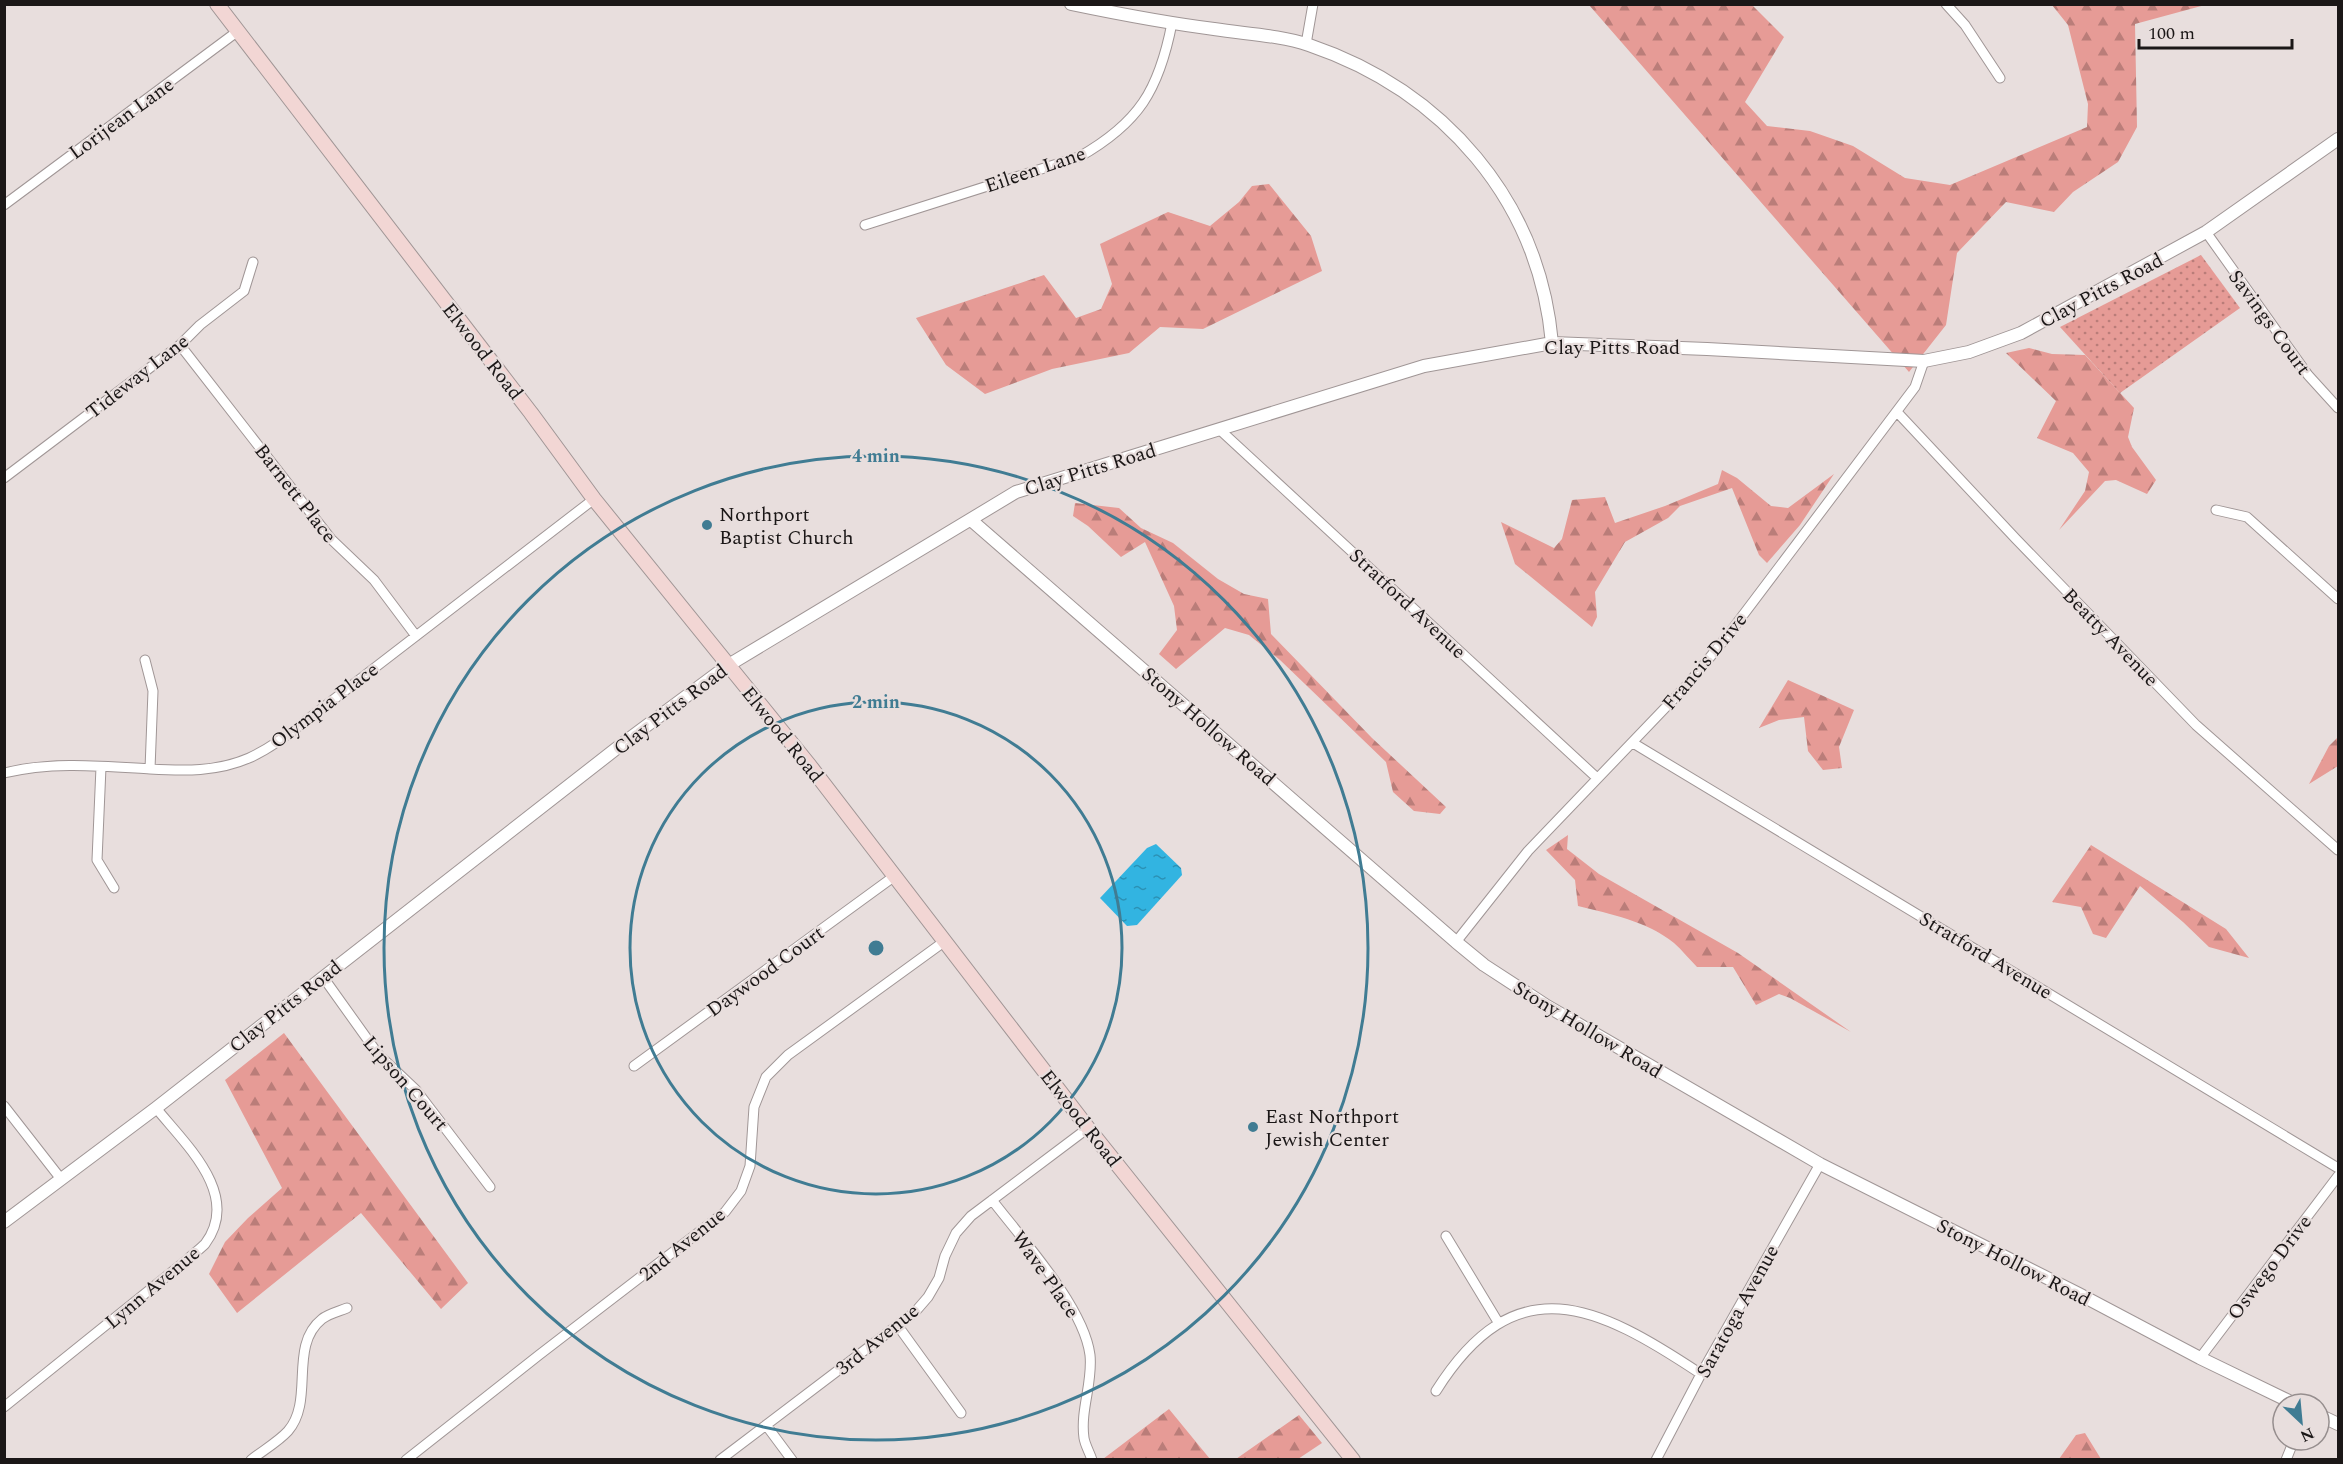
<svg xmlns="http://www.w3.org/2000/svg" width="2343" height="1464" viewBox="0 0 2343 1464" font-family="Spectral,serif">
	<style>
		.grass { fill: url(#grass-dots) }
		.forest { fill: url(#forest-firs) }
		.water { fill: url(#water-ripples) }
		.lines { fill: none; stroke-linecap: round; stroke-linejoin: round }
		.minor-casing { stroke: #a09696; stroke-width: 11 }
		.tertiary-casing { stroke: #a09696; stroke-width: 14 }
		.secondary-casing { stroke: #a09696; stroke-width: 16 }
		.minor { stroke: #fff; stroke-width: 9 }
		.tertiary { stroke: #fff; stroke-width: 12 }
		.secondary { stroke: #f2d6d4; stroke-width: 14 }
		.ring { fill: none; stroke: #407c93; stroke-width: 3 }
		.poi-dot { fill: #407c93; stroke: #e8dedd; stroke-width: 2 }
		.labels { text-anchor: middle; stroke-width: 4.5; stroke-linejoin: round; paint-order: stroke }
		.street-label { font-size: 20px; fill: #1b1717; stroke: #e8dedd }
		.poi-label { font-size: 20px; fill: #1b1717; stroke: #e8dedd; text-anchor: start }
		.centre { fill: #407c93; stroke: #e8dedd; stroke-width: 3 }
		.ring-label { font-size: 18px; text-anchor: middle; font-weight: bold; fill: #407c93; stroke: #e8dedd; stroke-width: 4.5; stroke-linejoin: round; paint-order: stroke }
	</style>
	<defs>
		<pattern id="grass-dots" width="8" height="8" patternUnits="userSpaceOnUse" patternTransform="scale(1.5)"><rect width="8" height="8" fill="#e69b96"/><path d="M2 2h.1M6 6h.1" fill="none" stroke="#ba7d79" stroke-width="1.8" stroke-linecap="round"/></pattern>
		<pattern id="forest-firs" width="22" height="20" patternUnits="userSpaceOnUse" patternTransform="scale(1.5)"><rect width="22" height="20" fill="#e69b96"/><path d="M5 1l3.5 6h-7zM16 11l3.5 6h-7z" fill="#ba7d79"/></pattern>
		<pattern id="water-ripples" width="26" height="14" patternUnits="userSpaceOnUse" patternTransform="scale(1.5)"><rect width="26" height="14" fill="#32b4e1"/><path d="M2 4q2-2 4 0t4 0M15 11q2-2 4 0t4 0" fill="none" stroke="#2a91b5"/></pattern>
	</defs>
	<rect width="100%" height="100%" fill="#e8dedd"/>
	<path class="grass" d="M2201 255 2240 308 2120 393 2060 327Z"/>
	<path class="forest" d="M1589 5H1752L1784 37 1745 102 1767 126 1810 131 1853 146 1905 178 1950 185 2087 127 2088 104 2068 25 2052 5H2205L2135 24 2137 127 2118 162 2073 192 2054 212 2006 202 1957 253 1946 325 1909 372Z
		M1269 184 1311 236 1322 271 1203 329 1160 327 1129 353 1052 369 985 394 946 365 916 318 1044 275 1076 318 1101 309 1112 284 1100 244 1168 212 1210 226 1239 202 1252 186Z
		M2029 348 2052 354 2085 355 2134 408 2128 437 2132 447 2156 480 2147 494 2116 480 2105 481 2059 530 2085 491 2089 472 2073 453 2037 438 2056 401 2006 353Z
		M1722 470 1737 478 1771 506 1788 508 1834 474 1800 525 1767 563 1759 555 1732 488 1680 506 1668 518 1625 542 1595 592 1597 617 1592 627 1515 564 1501 522 1554 548 1562 539 1572 500 1605 497 1615 523 1665 506 1718 484Z
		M1075 503 1119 508 1141 528 1173 543 1218 579 1244 594 1268 599 1271 634 1372 738 1446 807 1440 814 1414 811 1393 792 1386 762 1280 660 1249 635 1225 628 1176 669 1159 654 1177 630 1174 606 1145 542 1121 557 1088 526 1073 516Z
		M1788 680 1854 710 1839 747 1842 768 1823 770 1808 751 1804 717 1779 720 1759 728Z
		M2338 737V766L2309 784 2329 746Z
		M1568 835 1567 849 1599 874 1738 953 1851 1032 1790 998 1779 994 1756 1005 1733 967H1697C1689 959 1682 950 1674 943 1647 921 1610 914 1578 906L1575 880 1546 850Z
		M2091 845 2226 929 2249 958 2209 947 2183 922 2140 886 2106 938 2093 934 2081 907 2052 902Z
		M284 1033 468 1283 441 1309 361 1213 237 1313 209 1274 225 1242 248 1218 282 1188 225 1080Z
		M1169 1409 1210 1459H1103Z
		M1299 1415 1322 1443 1298 1459H1236Z
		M2085 1433 2101 1459H2059L2076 1435Z"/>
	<path class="water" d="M1156 844 1181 868 1182 875 1137 925 1127 926 1100 898 1147 848Z"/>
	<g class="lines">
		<g class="minor-casing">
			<path id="minor" d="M1946 4 1965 25 2000 78
				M1306 44 1313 4
				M4 205 238 31
				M865 225 1079 157C1139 123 1159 90 1172 23
				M2206 232 2308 375 2338 408
				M180 345 331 539 374 580 416 636
				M1897 412 2016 539 2196 725 2338 850
				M1219 429 1597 778
				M4 478 180 345 200 325 244 291 253 262
				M2216 510 2247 517 2338 599
				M145 660 153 691 150 769
				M1633 743 2338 1168
				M101 767 97 860 114 888
				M4 773C52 761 102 766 150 769 184 771 217 772 249 758 269 749 286 736 303 723L594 499
				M1456 942 1528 851 1689 683 1728 635 1915 387 1924 361
				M323 977 378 1054 416 1090 490 1187
				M634 1066 896 875
				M4 1106 61 1179
				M992 1200C1022 1239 1084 1307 1090 1355 1093 1383 1080 1410 1084 1438 1085 1445 1090 1453 1092 1460
				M1446 1236 1498 1322
				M898 1326 961 1413
				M2200 1358 2338 1176
				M1436 1391C1516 1264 1597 1305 1701 1374
				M4 1407 188 1259C193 1254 200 1249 205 1244 242 1195 185 1144 156 1108
				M766 1425 792 1460
				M251 1460C262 1451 278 1442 288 1431 315 1400 288 1346 322 1319 328 1314 340 1311 347 1308
				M406 1460 539 1355 725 1212 741 1191 750 1166 754 1107 766 1077 788 1055 945 941
				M720 1460 915 1312 928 1297 939 1278 945 1256 956 1233 971 1216 1088 1128
				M1656 1460 1701 1374 1820 1164
				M2286 1460 2294 1440"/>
		</g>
		<g class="tertiary-casing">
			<path id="tertiary" d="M1071 4C1119 14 1166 23 1214 29 1245 34 1279 35 1309 45 1444 91 1539 200 1552 343
				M971 520 1456 942 1484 965 1547 1006 1820 1164 2079 1294 2200 1358 2295 1404
				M4 1222 156 1108 626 741 727 666 1016 492 1424 366 1552 343 1707 349 1924 361 1969 352 2021 333 2206 232 2338 139
				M2319 1415 2338 1424"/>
		</g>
		<g class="secondary-casing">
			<path id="secondary" d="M217 4 531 413 594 499 810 766 1088 1128 1353 1460"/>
		</g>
		<use href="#minor" class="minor"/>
		<use href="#tertiary" class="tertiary"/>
		<use href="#secondary" class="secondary"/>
	</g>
	<g class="ring">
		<circle cx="876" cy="948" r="246"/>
		<circle cx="876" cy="948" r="492"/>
	</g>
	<g class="poi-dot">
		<circle cx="707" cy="525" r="6"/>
		<circle cx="1253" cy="1127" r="6"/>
	</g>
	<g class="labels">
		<g class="street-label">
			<text transform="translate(121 118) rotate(-36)" y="7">Lorijean Lane</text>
			<text transform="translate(1035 169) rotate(-19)" y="7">Eileen Lane</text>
			<text transform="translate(2101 290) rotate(-28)" y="7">Clay Pitts Road</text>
			<text transform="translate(2270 322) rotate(54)" y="7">Savings Court</text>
			<text x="1612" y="354">Clay Pitts Road</text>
			<text transform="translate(483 351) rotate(52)" y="7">Elwood Road</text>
			<text transform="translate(137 376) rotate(-38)" y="7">Tideway Lane</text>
			<text transform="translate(1090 469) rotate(-17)" y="7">Clay Pitts Road</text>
			<text transform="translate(296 493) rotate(52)" y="7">Barnett Place</text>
			<text transform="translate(1408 603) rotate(43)" y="7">Stratford Avenue</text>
			<text transform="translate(2111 637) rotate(46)" y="7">Beatty Avenue</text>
			<text transform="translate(1704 661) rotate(-50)" y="7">Francis Drive</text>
			<text transform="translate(324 705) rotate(-37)" y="7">Olympia Place</text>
			<text transform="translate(670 709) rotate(-37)" y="7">Clay Pitts Road</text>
			<text transform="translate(1209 726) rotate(41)" y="7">Stony Hollow Road</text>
			<text transform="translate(783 734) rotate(51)" y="7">Elwood Road</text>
			<text transform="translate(1986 955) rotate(31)" y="7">Stratford Avenue</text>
			<text transform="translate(765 971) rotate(-36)" y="7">Daywood Court</text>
			<text transform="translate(285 1006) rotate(-38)" y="7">Clay Pitts Road</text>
			<text transform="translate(1588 1029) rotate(31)" y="7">Stony Hollow Road</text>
			<text transform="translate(406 1083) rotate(49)" y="7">Lipson Court</text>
			<text transform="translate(1081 1118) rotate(52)" y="7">Elwood Road</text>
			<text transform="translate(682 1244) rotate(-39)" y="7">2nd Avenue</text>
			<text transform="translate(2014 1262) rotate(27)" y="7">Stony Hollow Road</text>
			<text transform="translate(2269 1267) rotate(-53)" y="7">Oswego Drive</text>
			<text transform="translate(1046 1274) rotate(55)" y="7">Wave Place</text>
			<text transform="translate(152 1287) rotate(-40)" y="7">Lynn Avenue</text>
			<text transform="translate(1737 1311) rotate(-61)" y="7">Saratoga Avenue</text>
			<text transform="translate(877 1339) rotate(-39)" y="7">3rd Avenue</text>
		</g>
		<g class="poi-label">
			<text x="719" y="521">Northport<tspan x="719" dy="23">Baptist Church</tspan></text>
			<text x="1265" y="1123">East Northport<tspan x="1265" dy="23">Jewish Center</tspan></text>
		</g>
	</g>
	<circle cx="876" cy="948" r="9" class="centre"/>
	<g class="ring-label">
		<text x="876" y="462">4 min</text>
		<text x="876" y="708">2 min</text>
	</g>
	<rect width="2343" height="1464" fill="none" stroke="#1b1717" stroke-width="12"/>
	<g transform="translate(2301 1422) rotate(154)"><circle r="28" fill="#e8dedd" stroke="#968e8e" stroke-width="1.5"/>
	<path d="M0-4.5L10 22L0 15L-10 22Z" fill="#407c93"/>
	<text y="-9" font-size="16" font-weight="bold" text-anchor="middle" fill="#1b1717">N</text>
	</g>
	<path d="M2139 39v9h153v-9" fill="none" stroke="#1b1717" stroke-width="3"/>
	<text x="2148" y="39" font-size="18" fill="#1b1717" stroke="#e8dedd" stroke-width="4.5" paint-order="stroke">100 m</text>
</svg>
